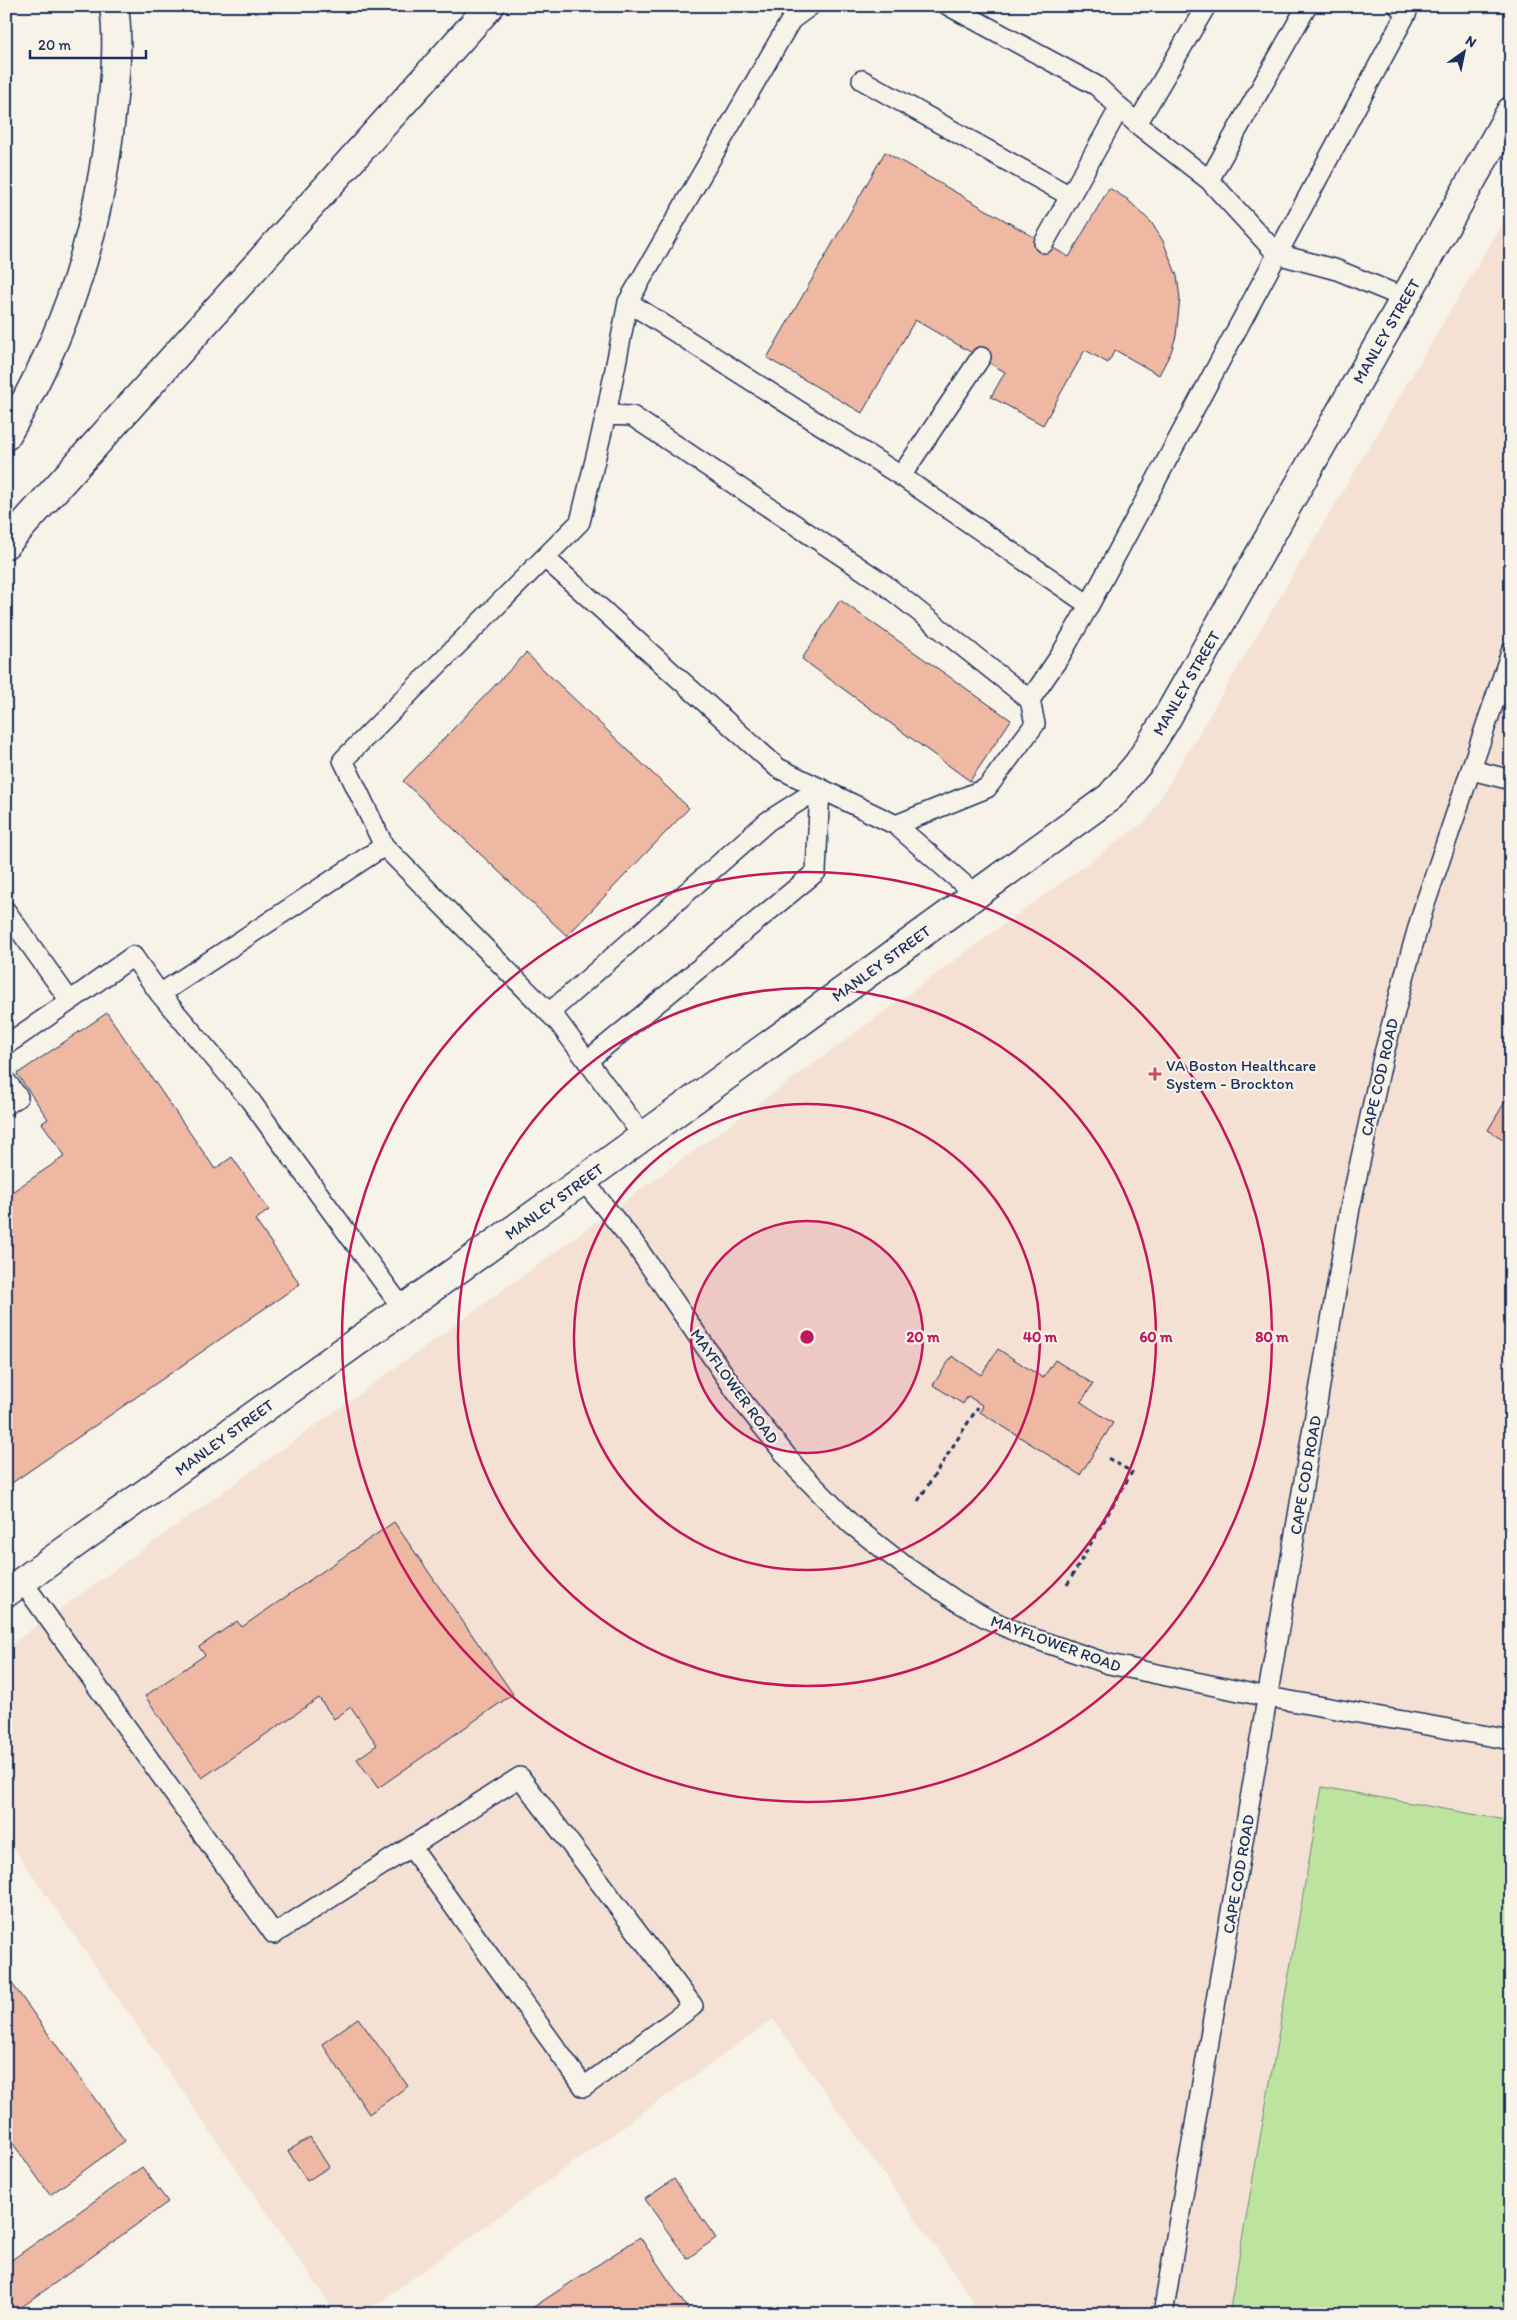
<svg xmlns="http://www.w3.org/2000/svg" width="1517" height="2320" viewBox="0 0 1517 2320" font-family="Itim,sans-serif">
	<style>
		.built { fill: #f4e1d3 }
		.green { fill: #bde49f; stroke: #6c8a7e }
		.building { fill: #eeb8a2; stroke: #1b2f5e }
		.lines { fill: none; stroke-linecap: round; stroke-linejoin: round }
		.service-casing { stroke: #1b2f5e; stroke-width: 22 }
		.secondary-casing { stroke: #1b2f5e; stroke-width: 31 }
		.motorway-casing { stroke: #1b2f5e; stroke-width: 31 }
		.path { stroke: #1b2f5e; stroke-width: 3; stroke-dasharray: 5 4; stroke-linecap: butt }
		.service { stroke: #f7f3e8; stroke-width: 19 }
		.secondary { stroke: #f7f3e8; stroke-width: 28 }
		.motorway { stroke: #f7f3e8; stroke-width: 28 }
		.ring { fill: none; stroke: #c2185b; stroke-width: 2.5 }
		.poi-dot { fill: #d1495b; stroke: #f7f3e8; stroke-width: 2 }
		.labels { text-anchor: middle; stroke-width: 4.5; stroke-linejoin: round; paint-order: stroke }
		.street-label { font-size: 16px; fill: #1b2f5e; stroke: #f7f3e8 }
		.poi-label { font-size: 16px; fill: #1b2f5e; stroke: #f7f3e8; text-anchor: start }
		.centre { fill: #c2185b; stroke: #f7f3e8; stroke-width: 2.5 }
		.ring-label { font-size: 15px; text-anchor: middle; font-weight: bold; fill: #c2185b; stroke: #f7f3e8; stroke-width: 4.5; stroke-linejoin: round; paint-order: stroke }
	</style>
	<rect width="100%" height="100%" fill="#f7f3e8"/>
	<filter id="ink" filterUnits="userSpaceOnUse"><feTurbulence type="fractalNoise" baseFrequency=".02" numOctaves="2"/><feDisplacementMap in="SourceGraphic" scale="10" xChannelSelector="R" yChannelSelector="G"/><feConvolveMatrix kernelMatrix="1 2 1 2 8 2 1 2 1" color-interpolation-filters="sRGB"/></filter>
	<g filter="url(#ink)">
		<path class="built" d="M1511 209V2314H970L973 2300 773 2019 363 2314H337L6 1837V1648L451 1328 1147 820Z"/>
		<path class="green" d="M1322 1787 1511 1821V2314H1229Z"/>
		<path class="building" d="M885 152 1069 257 1109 188 1127 199 1151 222 1163 241 1177 276 1180 298 1176 336 1171 352 1159 375 1115 350 1108 363 1085 350 1043 425 991 397 1005 372 915 320 862 413 767 358Z
			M840 600 1011 720 970 781 802 659Z
			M526 653 689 808 567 936 403 781Z
			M107 1013 215 1169 232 1157 269 1210 255 1220 300 1284 6 1487V1196L65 1156 42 1123 48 1119 17 1074Z
			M1511 1092V1144L1488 1130Z
			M998 1349 1043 1378 1055 1360 1093 1384 1081 1402 1113 1423 1080 1475 980 1412 983 1406 968 1396 963 1404 933 1385 952 1356 981 1375Z
			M394 1522 513 1694 378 1788 357 1759 377 1745 351 1707 334 1719 319 1698 202 1778 145 1696 205 1655 199 1647 237 1621 242 1627Z
			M6 1975 125 2141 50 2195 6 2134Z
			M358 2018 408 2086 369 2114 322 2044Z
			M310 2137 329 2167 307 2181 288 2151Z
			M142 2167 168 2202 12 2314H6V2264Z
			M674 2179 716 2238 687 2259 645 2199Z
			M640 2237 691 2314H523Z"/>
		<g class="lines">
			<g class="service-casing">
				<path id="service" d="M949 6 1097 86 1137 124 1209 180 1277 254 1337 270 1405 298
					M862 80 1070 196
					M1137 124 1206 6
					M1209 180 1307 6
					M1044 243 1120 107
					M628 302 901 476 1089 605
					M606 415 632 416 884 584 1030 700 1035 724 987 788 896 825
					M901 476 981 357
					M545 558 778 768 896 825 976 895
					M1030 700 1060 656 1087 609 1407 12 1398 6
					M1472 770 1511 780
					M384 846 160 994 250 1100 403 1309
					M6 911 70 1001 133 956 160 994
					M549 1013 768 821 820 788
					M6 1045 70 1001
					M587 1061 816 872 820 788
					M6 1081 18 1097 6 1105
					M643 1136 559 1023 384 846 343 760 580 522 606 415 628 302 791 20 810 6
					M583 1180 634 1243 743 1402 797 1469 851 1524 905 1566 958 1602 986 1618 1026 1636 1109 1664 1268 1697 1511 1740
					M22 1581 274 1934 520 1777 693 2006 584 2087 411 1847
					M1163 2314 1350 1208 1383 1057 1409 959 1423 910 1511 652"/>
			</g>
			<g class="secondary-casing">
				<path id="secondary" d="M6 1593 583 1180 1110 797 1138 764 1164 723 1511 111"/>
			</g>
			<g class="motorway-casing">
				<path id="motorway" d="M6 436C67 332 98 236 111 116 115 80 119 42 114 6
					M6 544 490 6"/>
			</g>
			<path class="path" d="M918 1501 978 1407
				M1067 1585 1132 1472 1106 1457"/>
			<use href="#service" class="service"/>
			<use href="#secondary" class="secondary"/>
			<use href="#motorway" class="motorway"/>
		</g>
	</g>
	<circle cx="807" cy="1337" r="116" fill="#c2185b" fill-opacity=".12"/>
	<g class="ring">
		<circle cx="807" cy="1337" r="116"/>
		<circle cx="807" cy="1337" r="233"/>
		<circle cx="807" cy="1337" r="349"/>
		<circle cx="807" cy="1337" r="465"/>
	</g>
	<path class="poi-dot" d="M1152.5 1066.5h5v5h5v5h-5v5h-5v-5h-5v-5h5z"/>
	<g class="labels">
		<g class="street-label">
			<text transform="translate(1386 331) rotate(-60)" y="6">MANLEY STREET</text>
			<text transform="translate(1186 683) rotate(-60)" y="6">MANLEY STREET</text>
			<text transform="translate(881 963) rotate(-36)" y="6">MANLEY STREET</text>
			<text transform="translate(1379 1077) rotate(-77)" y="6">CAPE COD ROAD</text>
			<text transform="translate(554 1201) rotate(-36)" y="6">MANLEY STREET</text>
			<text transform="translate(735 1386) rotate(54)" y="6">MAYFLOWER ROAD</text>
			<text transform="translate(224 1437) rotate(-36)" y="6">MANLEY STREET</text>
			<text transform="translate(1305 1475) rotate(-80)" y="6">CAPE COD ROAD</text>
			<text transform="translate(1056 1643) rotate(20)" y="6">MAYFLOWER ROAD</text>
			<text transform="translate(1238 1874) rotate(-80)" y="6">CAPE COD ROAD</text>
		</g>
		<g class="poi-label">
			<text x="1166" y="1071">VA Boston Healthcare<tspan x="1166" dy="18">System - Brockton</tspan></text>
		</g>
	</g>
	<circle cx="807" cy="1337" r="8" class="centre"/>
	<g class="ring-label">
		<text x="923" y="1342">20 m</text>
		<text x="1040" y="1342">40 m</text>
		<text x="1156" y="1342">60 m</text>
		<text x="1272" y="1342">80 m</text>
	</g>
	<rect width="1517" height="2320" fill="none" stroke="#f7f3e8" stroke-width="25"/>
	<rect x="12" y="12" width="1492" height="2295" fill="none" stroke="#1b2f5e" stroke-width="2" filter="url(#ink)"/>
	<g transform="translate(1464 52) rotate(33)" stroke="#f7f3e8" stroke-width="4" paint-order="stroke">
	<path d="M0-4L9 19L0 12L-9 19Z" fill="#1b2f5e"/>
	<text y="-8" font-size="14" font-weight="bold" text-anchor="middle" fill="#1b2f5e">N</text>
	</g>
	<path d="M30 50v8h116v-8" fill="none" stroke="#1b2f5e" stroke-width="2.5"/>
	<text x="38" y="50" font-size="15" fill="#1b2f5e" stroke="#f7f3e8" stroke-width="4" paint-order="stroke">20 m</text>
</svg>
